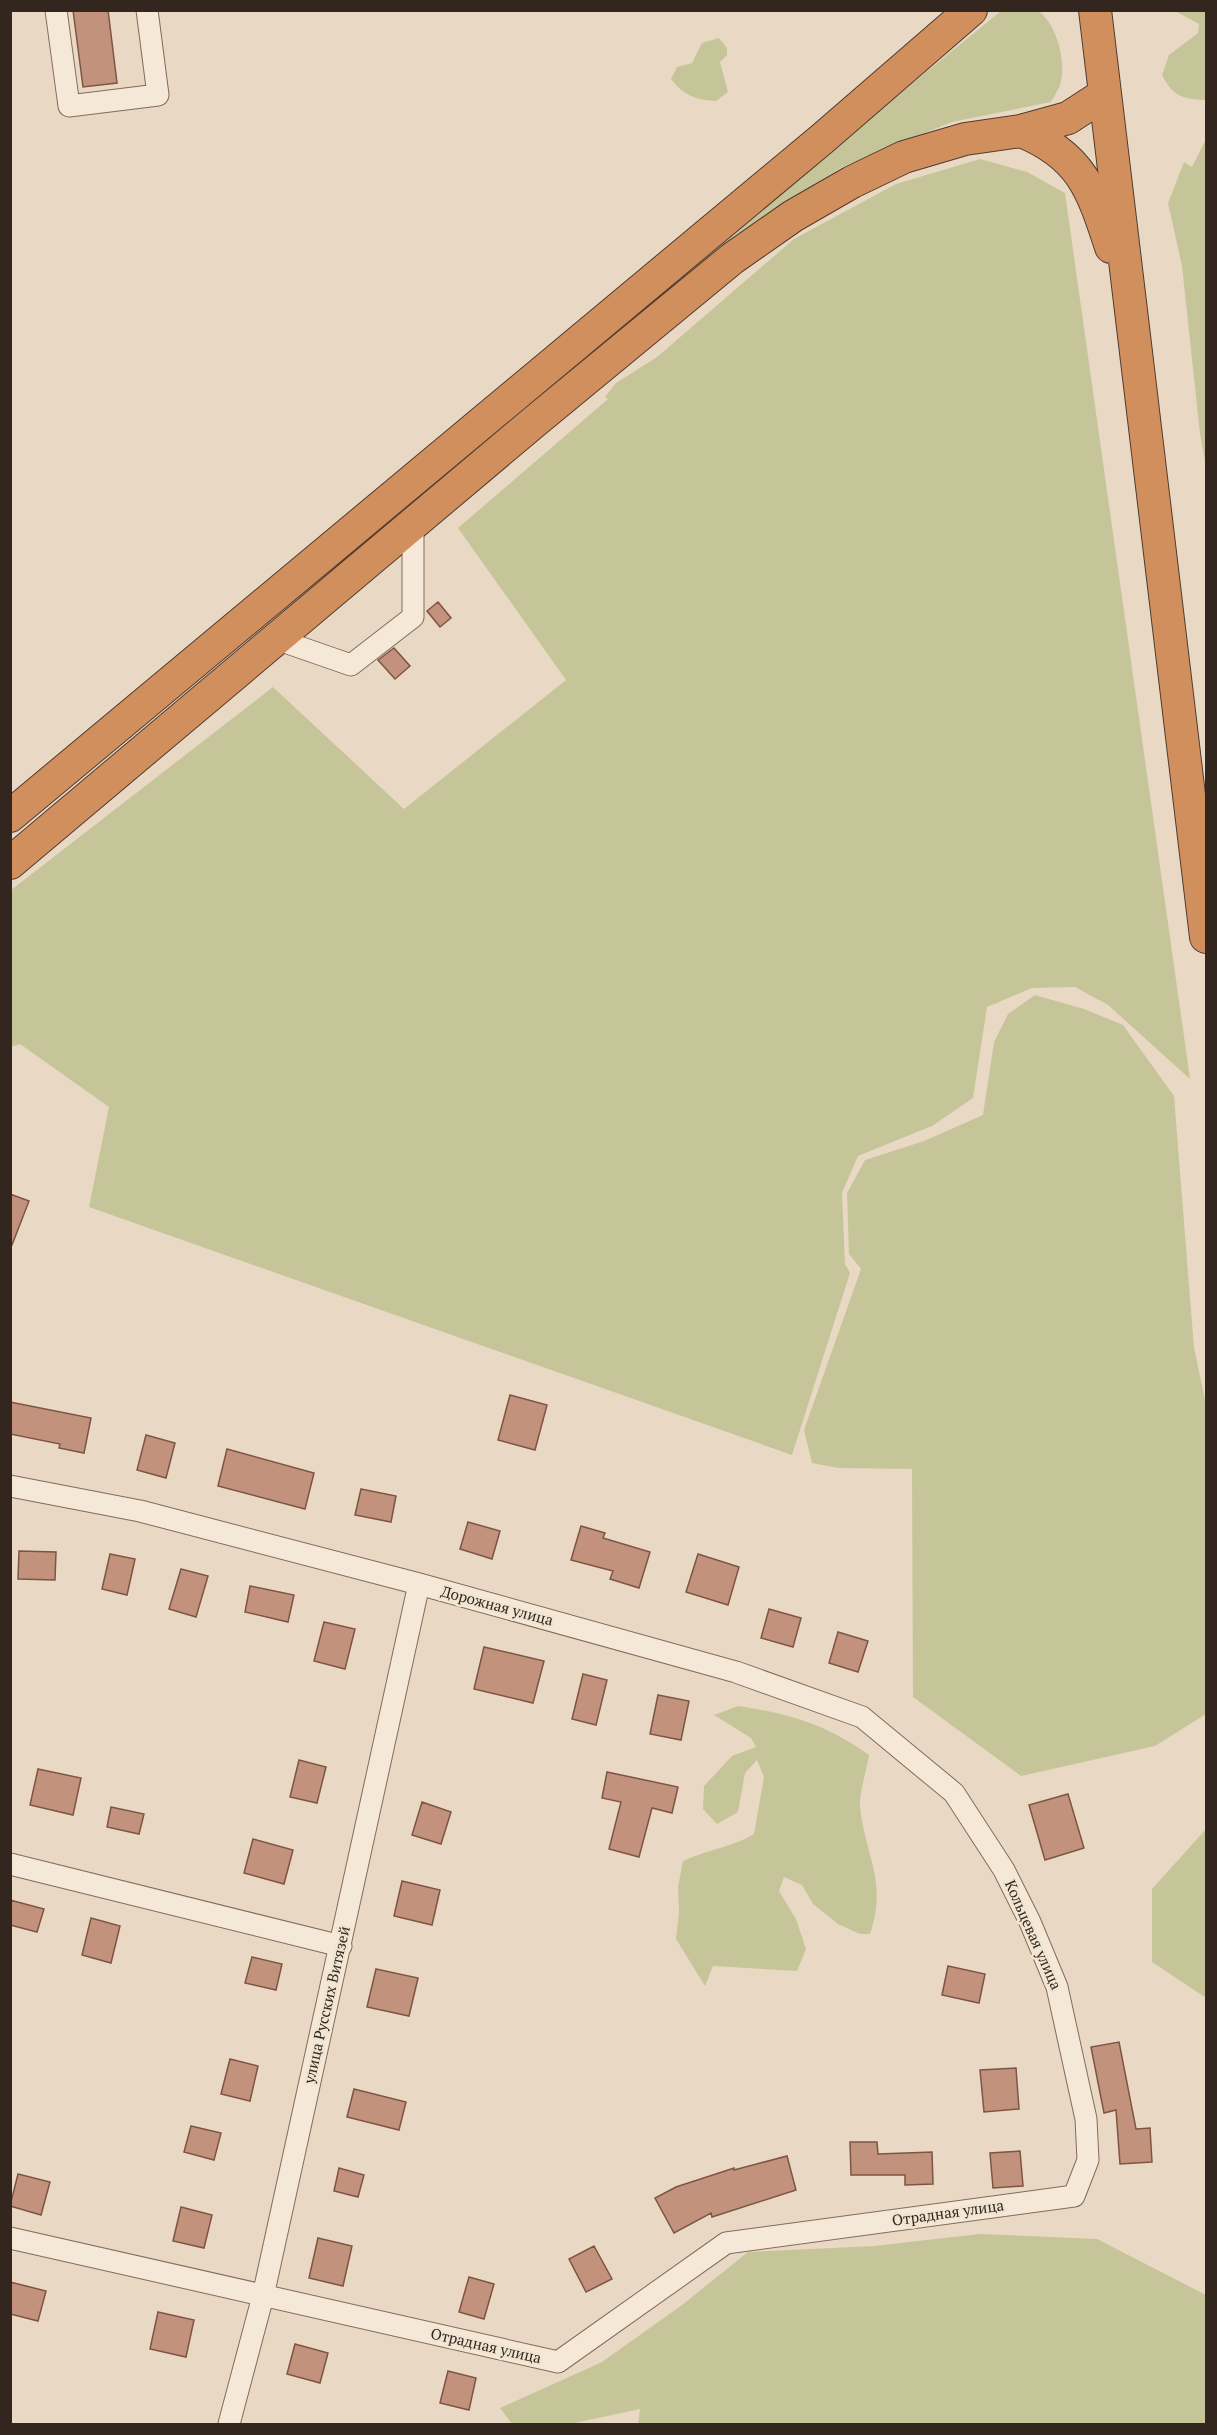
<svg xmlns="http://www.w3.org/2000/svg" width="1217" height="2435" viewBox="0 0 1217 2435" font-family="'PT Serif',serif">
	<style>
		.green { fill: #c6c599 }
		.building { fill: #c3927d; stroke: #7e5445; stroke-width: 1.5 }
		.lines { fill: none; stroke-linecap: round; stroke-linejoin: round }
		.minor-casing { stroke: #826b5c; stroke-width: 23 }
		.highway-casing { stroke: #503b30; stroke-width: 34 }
		.minor { stroke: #f5e8d6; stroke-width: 21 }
		.highway { stroke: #d08f5d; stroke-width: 32 }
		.labels { text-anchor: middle; stroke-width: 5; stroke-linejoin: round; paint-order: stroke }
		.street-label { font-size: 15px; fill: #33261f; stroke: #f1e5d2 }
	</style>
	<rect width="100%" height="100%" fill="#e9d9c4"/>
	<path class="green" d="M1037 10C1057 23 1067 63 1060 85 1058 91 1054 96 1051 102L952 122 842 167 735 235 609 339 731 231 1001 11Z
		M1175 11H1206V100C1183 99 1173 97 1162 75L1169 55 1198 33 1199 24Z
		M719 38 727 48V55L720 62 728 92 716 101C696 100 683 95 671 79L677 67 692 63 702 43Z
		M1206 139V467L1200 434 1182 266 1168 203 1184 162 1192 167Z
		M980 159 1027 172 1065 193 1190 1079 1108 1005 1075 987 1032 988 987 1007 973 1098 932 1126 858 1156 842 1193 845 1264 850 1273 792 1455 89 1207 109 1107 20 1044 11 1047V890L273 687 404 809 566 680 458 528 608 399 605 397 616 383 657 357 794 239 896 184Z
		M1035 995 1084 1009 1123 1025 1174 1096 1194 1348 1206 1404V1714L1155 1746 1021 1776 913 1697 912 1469 838 1468 812 1463 804 1430 861 1269 849 1254 847 1193 865 1160 924 1141 983 1115 994 1042 1008 1014Z
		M738 1706C790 1714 825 1724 869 1755 867 1769 859 1794 860 1806 865 1856 888 1881 870 1934H860L838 1924 813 1904 802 1885 784 1877 779 1891 796 1919 806 1949 797 1971 713 1966 705 1986 676 1939 679 1912 678 1887 683 1861C706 1850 733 1847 754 1834L764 1777 757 1760 745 1773 738 1812 717 1824 703 1809 704 1786 732 1756 756 1747 751 1738 714 1715Z
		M1206 1829V1998L1152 1962V1889Z
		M980 2234 1097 2239 1206 2295V2424H638L640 2409 570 2424H512L500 2408 602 2362 682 2305 748 2252 874 2246Z"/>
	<path class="building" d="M73 10H108L117 83 83 87Z
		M438 602 451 618 440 627 427 611Z
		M394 648 410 666 395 679 378 660Z
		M10 1194 29 1201 12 1245H10Z
		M510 1395 547 1405 535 1450 498 1440Z
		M10 1402 91 1418 84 1453 59 1448 60 1444 10 1434Z
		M146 1435 175 1443 166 1478 137 1470Z
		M227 1449 314 1473 305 1509 218 1486Z
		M361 1489 396 1496 391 1522 355 1515Z
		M468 1522 500 1531 492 1559 460 1549Z
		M581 1526 605 1533 603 1538 650 1552 639 1588 610 1579 613 1571 571 1560Z
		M19 1551 56 1552 55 1580 18 1579Z
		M110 1554 135 1559 127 1595 102 1589Z
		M698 1554 739 1567 728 1605 686 1592Z
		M181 1569 208 1576 196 1617 169 1609Z
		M250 1586 294 1595 288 1622 245 1612Z
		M769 1609 801 1618 793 1647 761 1638Z
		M324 1622 355 1629 345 1669 314 1661Z
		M838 1632 868 1641 858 1672 829 1663Z
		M484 1647 544 1661 533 1703 474 1689Z
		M583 1674 607 1680 596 1725 572 1719Z
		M658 1695 689 1701 681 1740 650 1734Z
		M299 1760 326 1767 317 1803 290 1797Z
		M38 1769 81 1778 73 1815 30 1805Z
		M607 1772 678 1787 672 1813 652 1808 639 1857 609 1849 621 1802 602 1798Z
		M1068 1794 1084 1848 1045 1860 1029 1805Z
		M422 1802 451 1812 441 1844 412 1835Z
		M111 1807 144 1814 139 1834 107 1827Z
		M253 1839 293 1850 284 1884 244 1873Z
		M402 1881 440 1890 432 1925 394 1916Z
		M10 1900 44 1909 37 1932 10 1925Z
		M91 1918 120 1926 111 1963 82 1955Z
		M252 1957 282 1964 276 1990 245 1983Z
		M948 1966 985 1974 979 2003 942 1995Z
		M376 1969 418 1978 409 2016 367 2007Z
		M1119 2042 1136 2129 1150 2128 1152 2162 1120 2164 1116 2110 1104 2113 1091 2047Z
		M230 2059 258 2066 250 2101 221 2094Z
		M1016 2068 1019 2109 984 2112 980 2070Z
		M354 2089 406 2102 399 2130 347 2117Z
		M191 2126 221 2133 214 2160 184 2152Z
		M850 2142H877L878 2154 932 2152 933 2184 905 2185V2175H851Z
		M1020 2151 1023 2186 993 2188 990 2153Z
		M787 2156 796 2190 712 2217 711 2213 674 2233 655 2198 676 2187 734 2168V2170Z
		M339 2168 364 2175 358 2197 334 2191Z
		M18 2174 50 2182 41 2215 10 2206Z
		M181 2207 212 2215 204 2248 173 2241Z
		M318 2238 352 2246 343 2286 309 2278Z
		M594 2246 612 2279 586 2292 569 2259Z
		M469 2277 494 2284 484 2319 459 2312Z
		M10 2282 46 2291 38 2321 10 2314Z
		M158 2312 194 2320 186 2357 150 2349Z
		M295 2344 328 2353 320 2383 287 2374Z
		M448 2371 476 2378 469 2410 440 2403Z"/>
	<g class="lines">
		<g class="minor-casing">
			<path id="minor" d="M56 10 69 106 158 95 147 10
				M276 639 351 665 413 617V524
				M10 1486 140 1511 419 1584 736 1672 862 1717 954 1793 1004 1870 1030 1922 1057 1987 1086 2119 1088 2160 1074 2196 726 2243 558 2362 10 2238
				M10 1864 341 1946
				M229 2424 263 2296 419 1584"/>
		</g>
		<g class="highway-casing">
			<path id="highway" d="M1095 10 1206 937
				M1021 131C1081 155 1092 189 1111 247
				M10 816 822 139 971 10
				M10 863 534 422 733 258 793 216 852 182 904 157 965 139 1021 131 1068 118 1105 94"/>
		</g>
		<use href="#minor" class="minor"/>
		<use href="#highway" class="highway"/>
	</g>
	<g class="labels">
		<g class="street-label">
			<text transform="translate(497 1606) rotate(15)" y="5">Дорожная улица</text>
			<text transform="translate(1033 1935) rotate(66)" y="5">Кольцевая улица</text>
			<text transform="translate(327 2005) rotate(-77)" y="5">улица Русских Витязей</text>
			<text transform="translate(948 2213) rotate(-8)" y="5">Отрадная улица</text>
			<text transform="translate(486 2346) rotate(13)" y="5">Отрадная улица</text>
		</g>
	</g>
	<rect width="1217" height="2435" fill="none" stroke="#33261f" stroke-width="24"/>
</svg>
